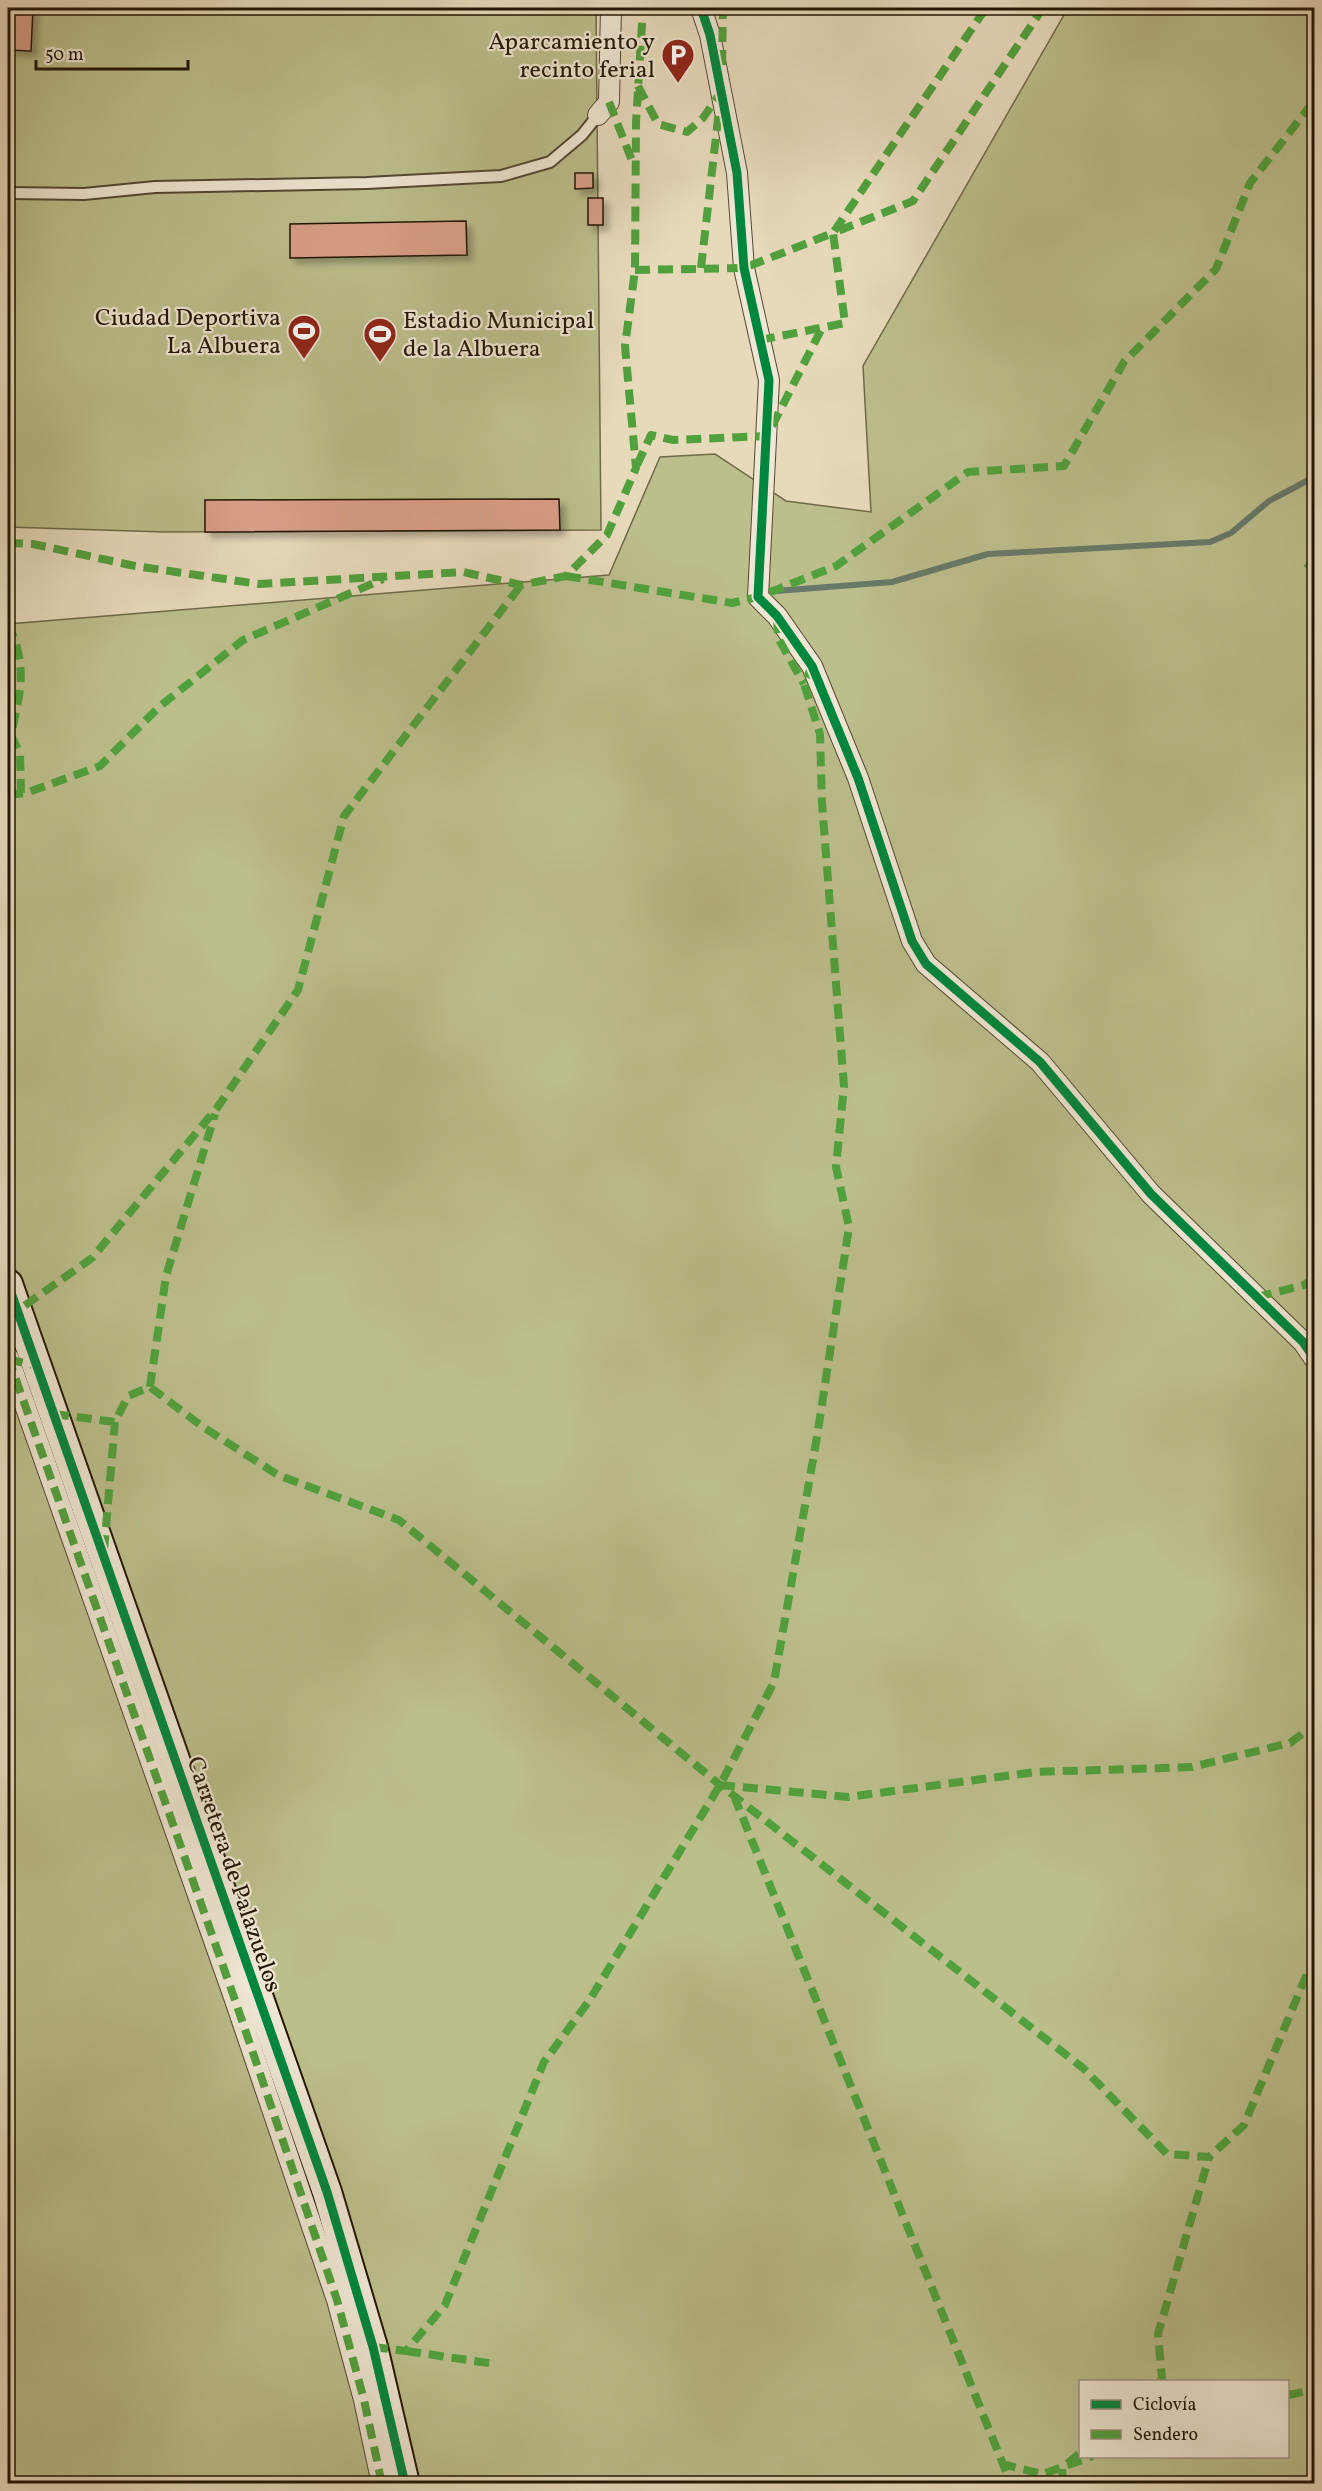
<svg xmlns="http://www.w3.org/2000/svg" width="1322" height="2491" viewBox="0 0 1322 2491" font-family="Vollkorn,serif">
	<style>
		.green { fill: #bcbe8c; stroke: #6f6a48; stroke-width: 1.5; fill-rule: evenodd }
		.water { fill: #97bbad; stroke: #687969; stroke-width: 1.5 }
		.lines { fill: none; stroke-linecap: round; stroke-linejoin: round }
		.stream { stroke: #687969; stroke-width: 6 }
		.building { fill: #d99e87; stroke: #221604; stroke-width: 1.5; filter: url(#shadow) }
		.lane-casing { stroke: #534732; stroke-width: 14 }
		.street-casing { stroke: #534732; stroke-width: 22 }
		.secondary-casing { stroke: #221604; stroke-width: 32 }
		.lane { stroke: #efe7d3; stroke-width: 10 }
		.street { stroke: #efe7d3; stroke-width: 20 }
		.secondary { stroke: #efe7d3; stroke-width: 28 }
		.quiet { stroke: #50a13d; stroke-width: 8; stroke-dasharray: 15 8; stroke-linecap: butt }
		.cycleway-casing { stroke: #efe7d3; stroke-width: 13 }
		.cycleway { stroke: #00873e; stroke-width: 9 }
		.labels { text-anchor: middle; stroke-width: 4.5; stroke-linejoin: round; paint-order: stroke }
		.poi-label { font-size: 24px; fill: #221604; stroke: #efe7d3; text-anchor: end }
		.street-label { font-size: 24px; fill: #221604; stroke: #efe7d3 }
	</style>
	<defs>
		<filter id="shadow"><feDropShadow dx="5.5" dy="5.5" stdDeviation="3" flood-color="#0004"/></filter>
	</defs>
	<rect width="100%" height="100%" fill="#e7dabb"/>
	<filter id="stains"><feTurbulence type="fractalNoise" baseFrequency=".00333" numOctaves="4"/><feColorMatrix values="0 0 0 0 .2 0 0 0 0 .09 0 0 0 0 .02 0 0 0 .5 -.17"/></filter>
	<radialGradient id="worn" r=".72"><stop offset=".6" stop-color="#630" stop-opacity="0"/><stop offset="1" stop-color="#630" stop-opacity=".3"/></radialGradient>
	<path class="green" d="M8 8H596L601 530 164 532 8 527Z
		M1068 8H1314V2483L8 2484V624L609 575 660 457 715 454 786 501 871 512 863 366ZM1080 2382H1288V2456H1080Z"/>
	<path class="water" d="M8 287 15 288 13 386H8Z"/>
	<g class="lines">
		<path class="stream" d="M776 591 892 582 988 554 1210 542 1231 533 1269 501 1314 477"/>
	</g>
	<path class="building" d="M8 8H33L31 51 8 50Z
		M575 173H593V188L575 189Z
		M588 198H603V225H588Z
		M466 221 467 255 290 258V224Z
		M559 499 560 530 205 532V500Z"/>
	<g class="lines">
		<g class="lane-casing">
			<path id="lane" d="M8 193 84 194 155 187 367 183 501 176 550 162 582 135 598 115"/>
		</g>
		<g class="street-casing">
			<path id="street" d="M701 8 710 35 737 173 744 268 769 380 758 597 777 616 812 666 858 778 912 941 926 964 1040 1062 1151 1194 1303 1342 1314 1358
				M598 115 609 102 611 8
				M8 1357 235 2000 337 2300 364 2400 382 2484"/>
		</g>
		<g class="secondary-casing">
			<path id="secondary" d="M8 1284 327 2192 373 2347 405 2484"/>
		</g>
		<use href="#lane" class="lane"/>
		<use href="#street" class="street"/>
		<use href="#secondary" class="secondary"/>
		<path class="quiet" d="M722 65 723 8
			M638 86 658 124 687 132 703 118 721 92
			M609 102 634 166
			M701 268 719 110
			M635 270 744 268 833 233 986 8
			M760 340 845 323 833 233 913 201 1043 8
			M637 465 651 435 673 440 767 436 822 328
			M8 543 33 544 135 566 259 584 463 572 521 585 566 576 607 535 636 468 625 346 635 270 636 123 643 8
			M1306 563 1314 569
			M566 576 732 603 758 597 836 566 968 472 1064 466 1124 362 1216 269 1250 183 1314 101
			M777 618 778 638 804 684
			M8 623C28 668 21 689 11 735L8 736
			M11 735 20 754 21 793
			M8 795 26 793 100 766 159 707 243 640 383 579
			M1257 1297 1304 1285 1314 1278
			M8 1321 17 1311 92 1258 217 1108 298 990 344 816 521 585
			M8 1357 235 2000 337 2300 364 2400 382 2484
			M8 1359 37 1366
			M150 1387 166 1276 215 1114
			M54 1414 115 1422 128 1396 150 1387 203 1427 278 1475 399 1520 720 1785 1083 2068 1167 2154 1209 2157 1244 2125 1314 1957
			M104 1550 115 1422
			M720 1785 848 1797 1035 1772 1192 1767 1290 1743 1314 1725
			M734 1796 1011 2484
			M373 2347 406 2351 445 2305 544 2062 589 2001 720 1785 774 1682 817 1437 849 1227 836 1167 844 1086 822 803 820 734 804 684 812 666
			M406 2351 495 2364
			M1159 2382 1162 2379 1158 2334 1209 2157
			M1288 2395 1314 2390
			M1001 2464 1043 2474 1093 2456
			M1063 2484 1062 2468 1080 2453"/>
		<g class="cycleway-casing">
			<path id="cycleway" d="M701 8 710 35 737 173 744 268 769 380 758 597 777 616 812 666 858 778 912 941 926 964 1040 1062 1151 1194 1303 1342 1314 1358
				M8 1284 327 2192 373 2347 405 2484"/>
		</g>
		<use href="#cycleway" class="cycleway"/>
	</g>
	<defs>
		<g id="parking-pin" transform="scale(1.725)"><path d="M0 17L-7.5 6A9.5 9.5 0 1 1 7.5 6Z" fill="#8f2418" stroke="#efe7d3"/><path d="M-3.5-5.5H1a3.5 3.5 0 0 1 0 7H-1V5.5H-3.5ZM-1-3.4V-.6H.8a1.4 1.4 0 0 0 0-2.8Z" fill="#fff"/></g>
		<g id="stadium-pin" transform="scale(1.725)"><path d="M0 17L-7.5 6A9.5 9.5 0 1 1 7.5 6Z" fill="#8f2418" stroke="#efe7d3"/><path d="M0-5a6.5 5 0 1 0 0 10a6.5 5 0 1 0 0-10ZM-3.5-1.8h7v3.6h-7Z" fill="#fff"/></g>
	</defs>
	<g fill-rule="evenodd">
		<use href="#parking-pin" x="678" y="55"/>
		<use href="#stadium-pin" x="304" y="331"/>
		<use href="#stadium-pin" x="380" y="334"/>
	</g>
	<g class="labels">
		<g class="poi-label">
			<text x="655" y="49">Aparcamiento y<tspan x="655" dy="28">recinto ferial</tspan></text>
			<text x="281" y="325">Ciudad Deportiva<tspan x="281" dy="28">La Albuera</tspan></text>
			<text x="403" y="328" text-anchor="start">Estadio Municipal<tspan x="403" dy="28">de la Albuera</tspan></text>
		</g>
		<g class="street-label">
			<text transform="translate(235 1874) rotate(71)" y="8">Carretera de Palazuelos</text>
		</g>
	</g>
	<rect width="1322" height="2491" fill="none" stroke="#e7dabb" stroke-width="30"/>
	<rect x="9" y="9" width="1304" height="2473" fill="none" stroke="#221604" stroke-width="3"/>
	<rect x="15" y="15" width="1292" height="2461" fill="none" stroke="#221604" stroke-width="1.5"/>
	<rect x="1079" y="2380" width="210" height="78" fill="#efe7d3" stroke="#9d9380" stroke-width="1.5"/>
	<rect x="1091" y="2400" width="30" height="9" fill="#00873e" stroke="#9d9380" stroke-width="1.5"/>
	<text x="1133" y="2410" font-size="18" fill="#221604">Ciclovía</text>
	<rect x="1091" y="2430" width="30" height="9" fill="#50a13d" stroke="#9d9380" stroke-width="1.5"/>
	<text x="1133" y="2440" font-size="18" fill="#221604">Sendero</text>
	<path d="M36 60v9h152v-9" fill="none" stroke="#221604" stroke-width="3"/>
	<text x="45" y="60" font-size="18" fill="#221604" stroke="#efe7d3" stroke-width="4.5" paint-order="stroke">50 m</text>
	<rect width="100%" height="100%" filter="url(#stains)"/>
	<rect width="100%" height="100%" fill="url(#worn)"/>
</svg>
